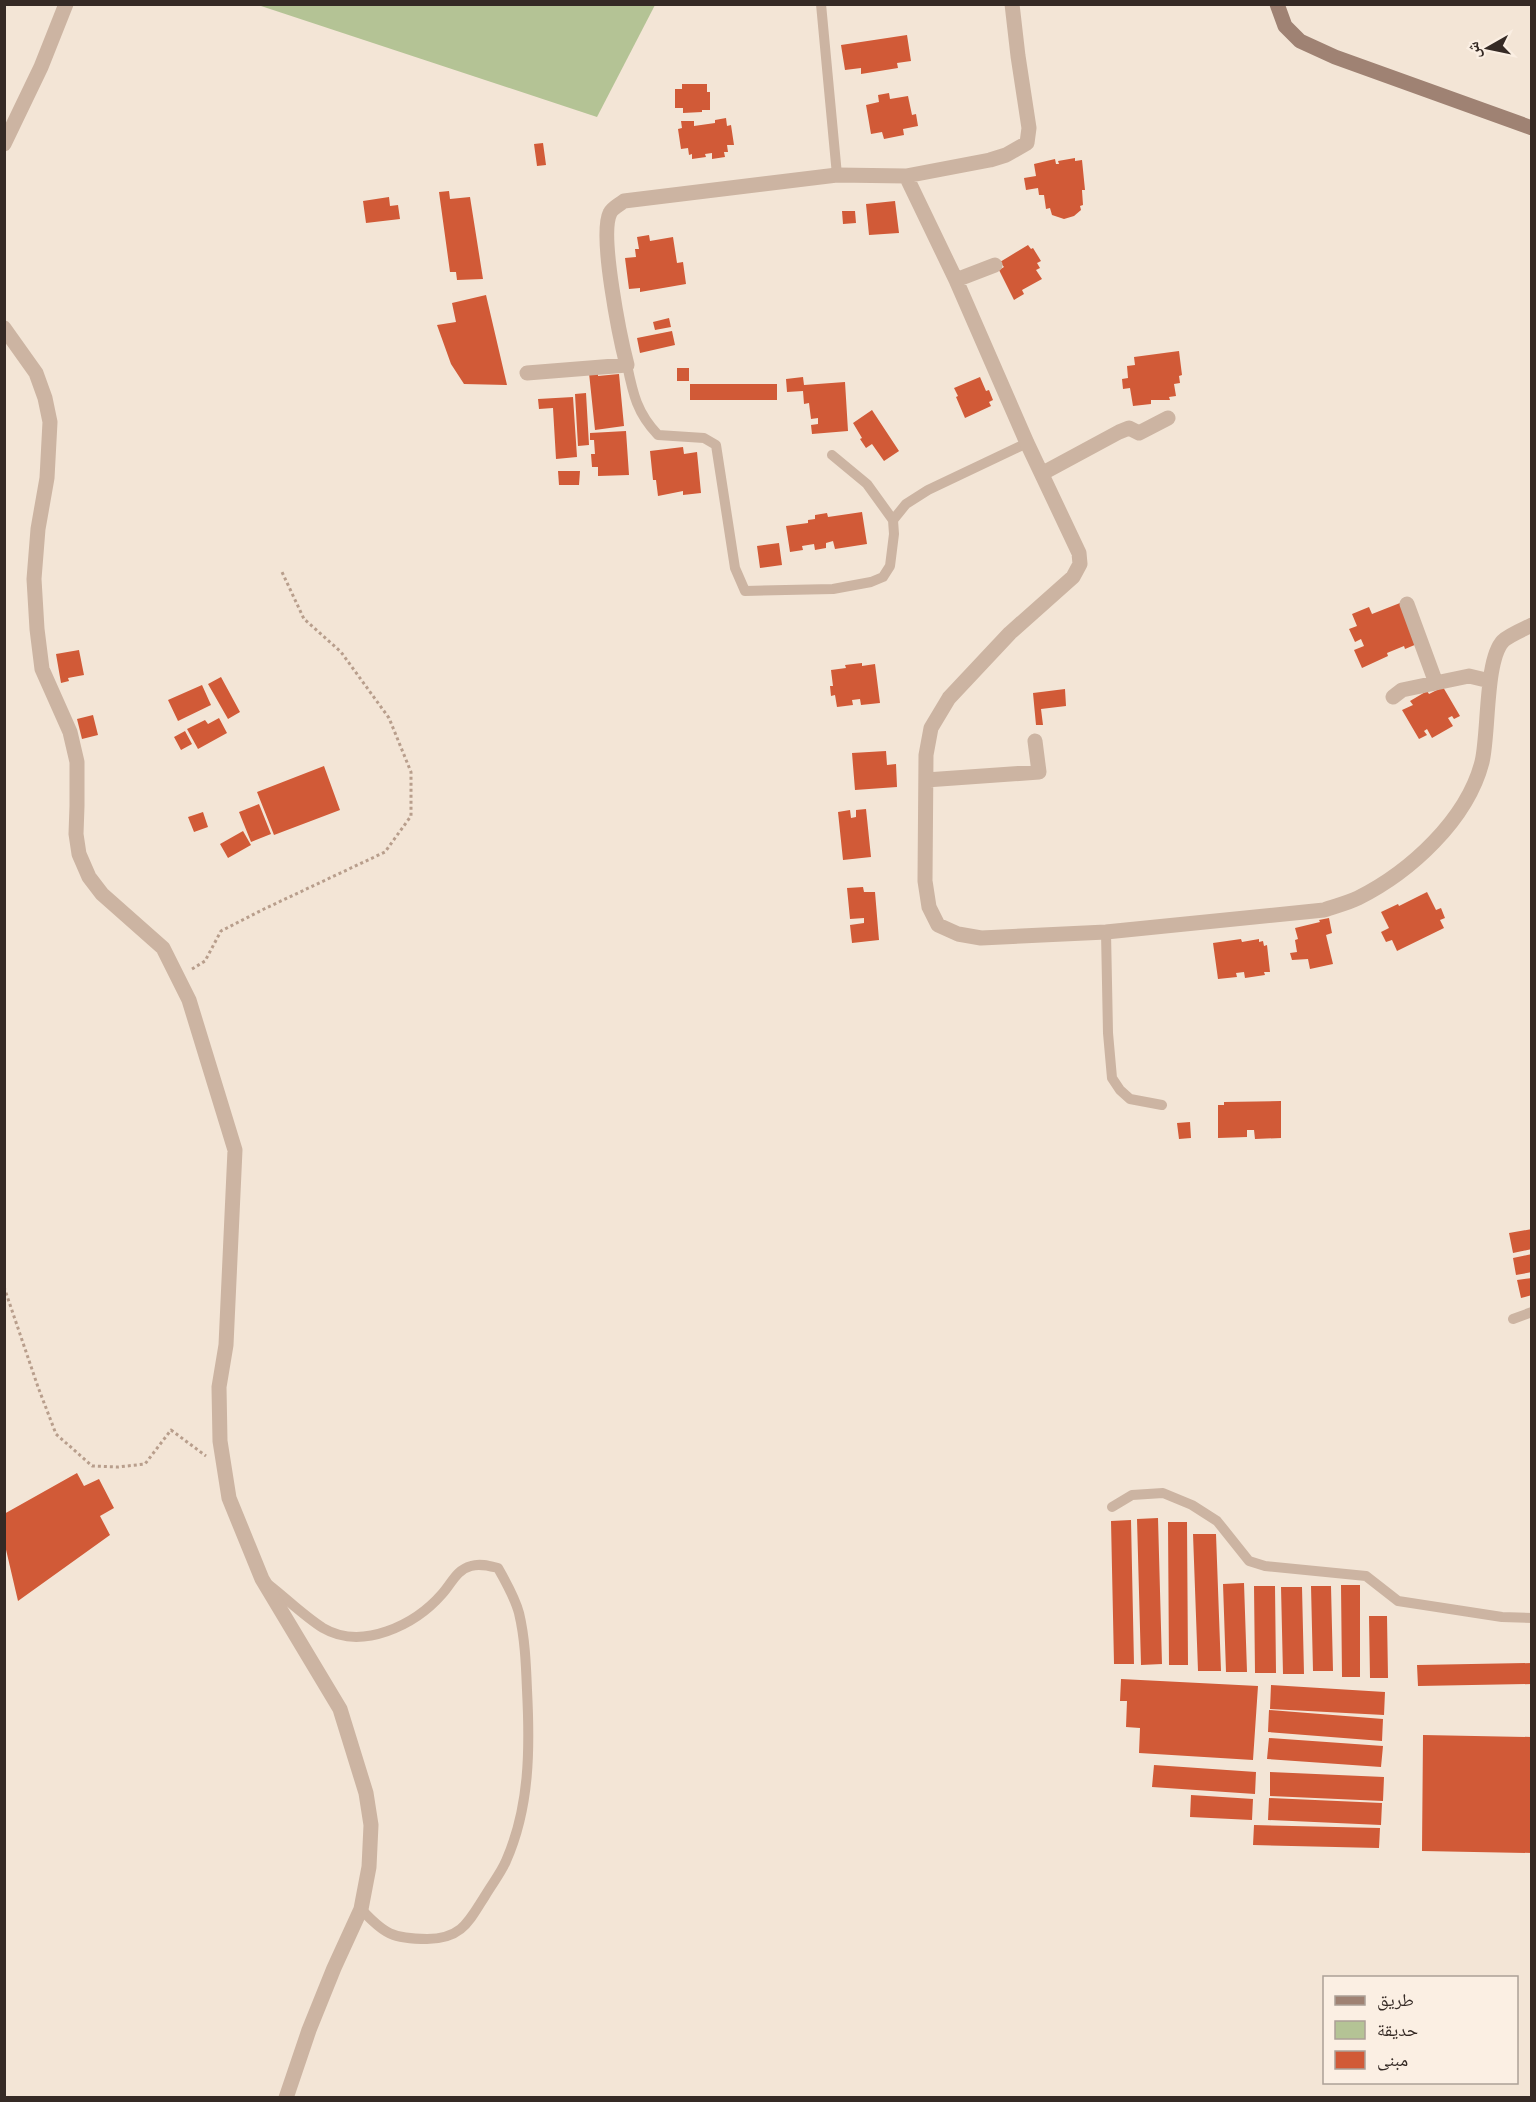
<svg xmlns="http://www.w3.org/2000/svg" width="1536" height="2102" viewBox="0 0 1536 2102" font-family="'Titillium Web','Noto Naskh Arabic',sans-serif">
	<style>
		.green { fill: #b4c395 }
		.building { fill: #d15a37 }
		.lines { fill: none; stroke-linecap: round; stroke-linejoin: round }
		.path { stroke: #b89e8c; stroke-width: 3; stroke-dasharray: 3 3; stroke-linecap: butt }
		.lane { stroke: #ccb4a2; stroke-width: 10 }
		.street { stroke: #ccb4a2; stroke-width: 15 }
		.secondary { stroke: #9f8273; stroke-width: 15 }
	</style>
	<rect width="100%" height="100%" fill="#f3e5d6"/>
	<path class="green" d="M258 5 655 4V5L597 117Z"/>
	<path class="building" d="M907 35 911 61 897 63 898 68 861 74V68L845 70 841 45Z
		M682 84H707V92H710V110H702V112L683 113V108H675V89H682Z
		M889 93 890 99 908 96 912 115 916 114 918 126 903 129 904 135 884 139 882 132 871 134 866 105 879 102 878 95Z
		M726 118 727 126 731 125 734 145H727L728 152H724L725 157 712 159V153L705 154 706 157 692 159V154L689 155 688 148 681 149 678 129 682 128 681 121H694V126L715 123V120Z
		M543 143 546 165 537 166 534 144Z
		M1075 158V161L1082 160 1085 190H1082L1083 205 1080 206 1081 210 1074 216 1064 219 1052 215 1050 208 1046 209 1044 195H1039L1038 188 1026 190 1024 178 1036 176 1034 164 1055 159 1056 164H1059L1058 161Z
		M449 191 450 199 470 197 483 279 457 280 456 272H450L439 192Z
		M389 197 390 206 398 205 400 219 366 223 363 201Z
		M895 201 899 233 869 235 866 204Z
		M842 211H855L856 223 843 224Z
		M649 235 650 241 673 237 677 263 683 262 686 284 640 292V288L629 289 625 258 636 257 635 249H639L637 237Z
		M1028 245 1031 249 1033 248 1041 261 1037 263 1040 268 1036 270 1042 279 1022 290 1024 294 1014 300 999 270 1004 267 1000 262Z
		M486 295 507 385 464 384 451 364 437 325 456 322 452 303Z
		M669 318 671 327 655 330 653 322Z
		M672 331 675 345 640 353 637 338Z
		M1179 351 1182 375 1179 376 1180 383 1174 384 1176 396 1169 397 1170 400H1151V404L1133 406 1130 388 1123 389 1122 379 1128 378 1127 366 1135 365 1134 357Z
		M677 368H689V381H677Z
		M598 372V376L619 374 624 426 595 430 589 373Z
		M803 377 804 385 845 382 848 431 812 434 811 425 818 424V418L811 419 809 403 804 404 803 391 787 392 786 379Z
		M980 377 986 391 989 390 993 400 989 402 991 406 965 418 956 397 958 396 954 388Z
		M690 384H777V400H690Z
		M586 393 589 445 578 446 575 394Z
		M573 397 577 457 556 459 553 408 539 409 538 399Z
		M872 410 899 451 884 461 872 444 866 448 860 439 862 438 853 423Z
		M626 431 629 475 598 476V467H592L591 454H595L594 440H590V433Z
		M683 447 684 454 697 452 701 493 683 495V491L658 496 656 480H653L650 451Z
		M558 471H580L579 485H559Z
		M862 512 867 544 835 549 833 541 826 543V548L815 550 814 544 802 546 803 550 790 552 786 526 808 523V520L815 519V515L827 513 828 517Z
		M779 543 782 565 760 568 757 546Z
		M1400 603 1417 644 1405 649 1404 646 1387 653 1388 656 1362 668 1354 650 1364 646 1361 639 1355 642 1349 629 1357 626 1352 614 1369 607 1372 614Z
		M79 650 84 675 68 678 69 681 61 683 56 654Z
		M862 663V666L875 664 880 703 861 705 860 699 852 700 853 705 837 707 835 695 831 696 830 686H833L831 670 846 668 845 665Z
		M221 677 240 712 228 719 208 684Z
		M202 685 211 705 178 721 168 700Z
		M1443 687 1460 716 1454 719 1452 716 1448 718 1453 726 1432 738 1427 729 1424 731 1427 735 1419 739 1402 710 1413 705 1410 701 1427 691 1429 694Z
		M1065 689 1066 706 1041 709 1043 725H1036L1033 693Z
		M93 715 98 735 82 739 77 719Z
		M219 718 227 733 198 749 187 729 205 720 208 724Z
		M185 731 192 744 181 750 174 737Z
		M886 751 887 765 896 764 897 787 855 790 852 753Z
		M324 766 340 810 274 835 257 792Z
		M259 804 271 834 251 842 239 812Z
		M866 809 871 857 843 860 838 812 850 810 851 818 856 817V810Z
		M203 812 208 827 194 832 188 817Z
		M243 831 251 845 228 858 220 844Z
		M863 887 864 892H875L879 940 852 943 850 925 864 923V918L850 919 847 888Z
		M1427 892 1436 910 1441 908 1445 918 1440 920 1444 928 1397 951 1392 940 1386 942 1381 932 1389 928 1381 912 1398 904 1399 906Z
		M1329 918 1332 933 1326 935 1333 964 1310 969 1308 959 1292 960 1290 953 1297 952 1295 940 1298 939 1295 928 1320 922 1319 920Z
		M1241 939 1242 942 1259 939V942L1263 941 1264 946 1267 945 1270 972H1264L1265 975 1245 978 1244 972 1236 973 1237 977 1218 979 1213 943Z
		M1281 1101V1138L1255 1139 1254 1130H1247V1137L1218 1138V1105H1224V1102Z
		M1190 1122 1191 1138 1179 1139 1177 1123Z
		M1532 1229V1249L1513 1253 1509 1233Z
		M1532 1254V1272L1516 1275 1513 1258Z
		M1532 1278V1295L1521 1298 1517 1280Z
		M77 1473 84 1486 99 1479 114 1508 100 1516 110 1535 18 1601 4 1541V1514Z
		M1158 1518 1162 1664 1141 1665 1137 1519Z
		M1131 1520 1134 1664H1114L1111 1521Z
		M1168 1522H1187L1188 1665H1169Z
		M1193 1534H1216L1221 1671H1198Z
		M1244 1583 1247 1672H1226L1223 1584Z
		M1341 1585H1360V1677H1342Z
		M1254 1586H1275L1276 1673H1255Z
		M1311 1586H1331L1333 1671H1313Z
		M1281 1587H1302L1304 1674H1283Z
		M1369 1616H1387L1388 1678H1370Z
		M1532 1663V1684L1418 1686 1417 1665Z
		M1121 1679 1258 1686 1253 1760 1139 1753 1140 1728 1126 1727 1127 1701H1120Z
		M1271 1685 1385 1692 1384 1715 1270 1709Z
		M1269 1710 1383 1719 1382 1741 1268 1732Z
		M1423 1735 1532 1737V1853L1422 1851Z
		M1269 1738 1383 1746 1381 1767 1267 1759Z
		M1154 1765 1256 1772 1255 1794 1152 1787Z
		M1270 1772 1384 1777 1383 1801 1270 1796Z
		M1191 1795 1253 1799 1252 1820 1190 1817Z
		M1269 1798 1382 1803 1381 1825 1268 1820Z
		M1254 1825 1380 1828 1379 1848 1253 1845Z"/>
	<g class="lines">
		<path class="path" d="M192 969 205 961 221 931 264 909 385 852 411 816V772L389 718 341 652 304 619 282 572
			M4 1287 38 1387 56 1434 92 1466 118 1467 145 1464 171 1430 206 1456"/>
		<path class="lane" d="M821 4 837 175
			M627 365C633 394 637 413 658 435L704 438 716 445 735 568 745 591 833 589 871 582 883 577 890 566 894 534 893 520 867 484 832 455
			M893 520 906 504 928 490 1027 443
			M1106 932 1108 1033 1112 1078 1120 1090 1130 1099 1162 1105
			M1513 1319 1532 1312
			M1112 1507 1132 1495 1163 1493 1192 1505 1217 1521 1249 1561 1265 1566 1366 1576 1398 1601 1502 1617 1532 1618
			M269 1585C287 1599 304 1616 323 1628 362 1651 415 1625 442 1594 452 1583 456 1570 471 1566 480 1563 490 1566 498 1568 506 1582 515 1598 519 1613 525 1638 526 1665 527 1690 530 1748 530 1807 506 1861 501 1873 492 1884 485 1896 469 1921 462 1939 427 1939 393 1939 384 1934 361 1909"/>
		<path class="street" d="M4 144 41 67 66 4
			M906 176 990 160 1006 155 1027 143 1029 128 1018 56 1012 4
			M956 280 995 265
			M4 328 36 373 45 398 50 422 47 478 38 529 34 579 37 629 42 669 70 732 77 762V806L76 834 79 854 89 877 102 894 163 948 189 1000 235 1150 226 1345 219 1387 220 1441 229 1498 262 1579 340 1709 366 1793 371 1825 369 1867 361 1909 334 1968 309 2030 286 2098
			M527 373 627 365C620 338 599 235 610 213 612 208 619 205 624 201L837 175 906 176 956 280 1027 443 1079 553 1080 564 1073 577 1010 633 949 698 931 728 926 755 925 881 929 907 938 925 958 934 981 938 1106 932 1324 910C1335 906 1348 903 1358 898 1410 872 1467 820 1482 762 1489 733 1485 660 1503 641 1509 635 1524 629 1532 625
			M1043 473 1119 432 1129 428 1139 433 1168 418
			M1407 604 1436 683
			M1393 697 1402 690 1469 676 1490 681
			M926 780 1039 772 1035 741"/>
		<path class="secondary" d="M1277 4 1285 26 1300 41 1335 57 1532 128"/>
	</g>
	<rect width="1536" height="2102" fill="none" stroke="#352a25" stroke-width="12"/>
	<rect x="1323" y="1976" width="195" height="108" fill="#fbefe3" stroke="#aca097" stroke-width="1.5"/>
	<rect x="1335" y="1996" width="30" height="9" fill="#9f8273" stroke="#aca097" stroke-width="1.5"/>
	<text x="1377" y="2006" font-size="18" fill="#352a25">طريق</text>
	<rect x="1335" y="2021" width="30" height="18" fill="#b4c395" stroke="#aca097" stroke-width="1.5"/>
	<text x="1377" y="2036" font-size="18" fill="#352a25">حديقة</text>
	<rect x="1335" y="2051" width="30" height="18" fill="#d15a37" stroke="#aca097" stroke-width="1.5"/>
	<text x="1377" y="2066" font-size="18" fill="#352a25">مبنى</text>
	<g transform="translate(1488 48) rotate(261)" stroke="#fbefe3" stroke-width="4.5" paint-order="stroke">
	<path d="M0-4.5L10 22L0 15L-10 22Z" fill="#352a25"/>
	<text y="-9" font-size="16" font-weight="bold" text-anchor="middle" fill="#352a25">ش</text>
	</g>
</svg>
